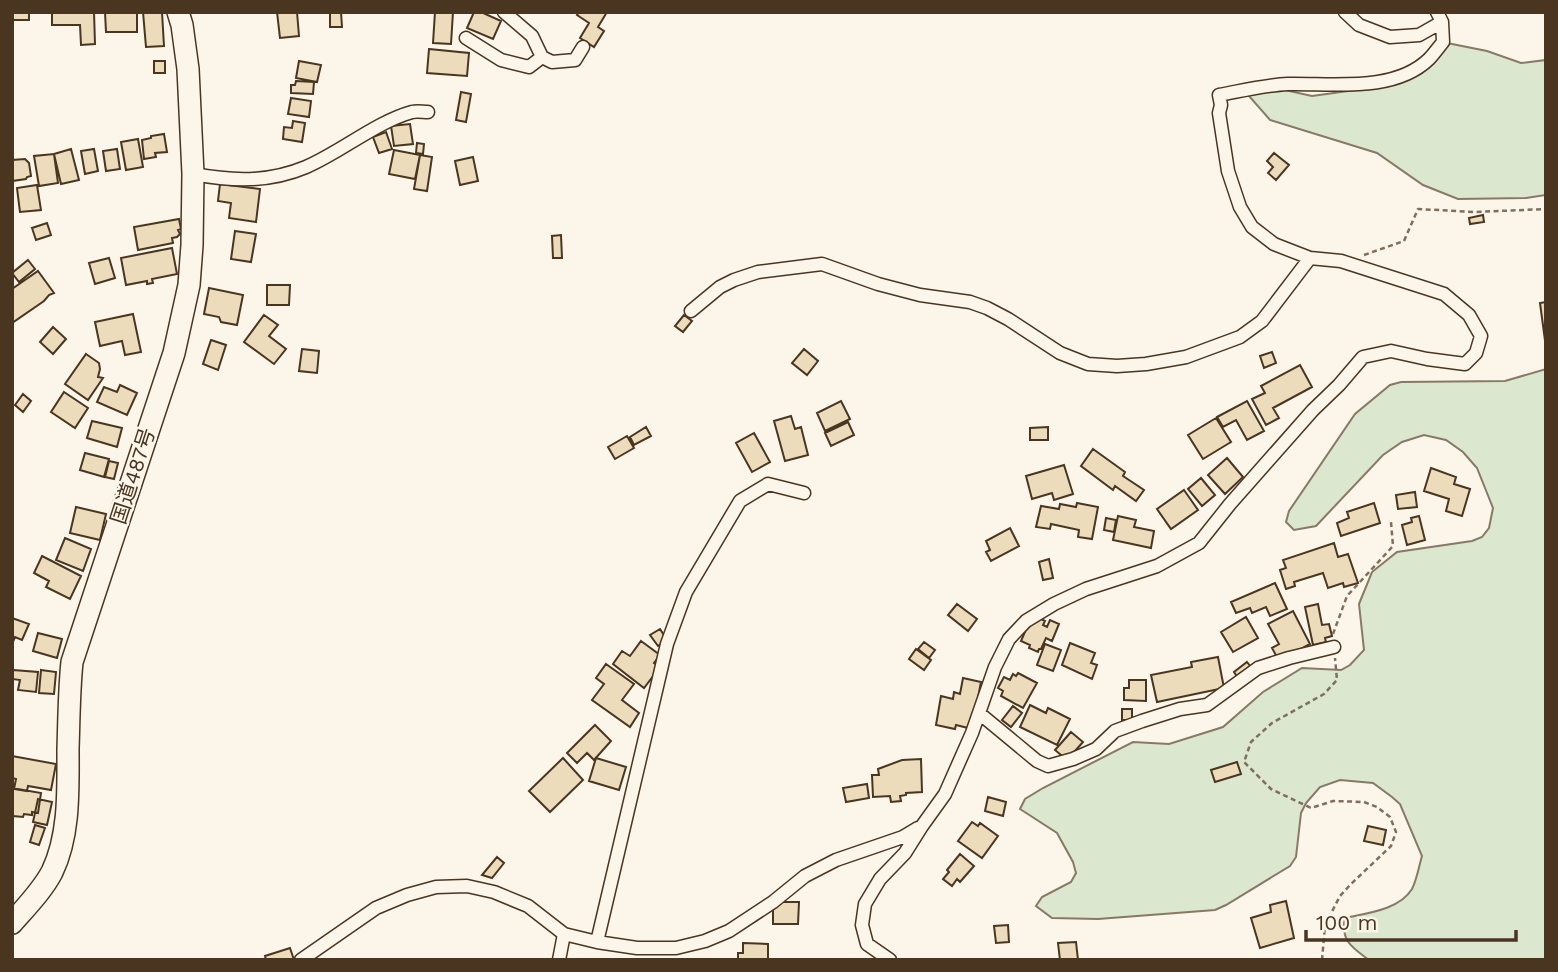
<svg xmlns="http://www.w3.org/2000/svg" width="1558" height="972" viewBox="0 0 1558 972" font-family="'Work Sans','Noto Sans JP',sans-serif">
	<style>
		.green { fill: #dce7d0; stroke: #887966; stroke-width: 2 }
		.building { fill: #ecdcbc; stroke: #4a3520; stroke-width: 2 }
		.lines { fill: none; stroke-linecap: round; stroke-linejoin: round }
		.minor-casing { stroke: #4a3520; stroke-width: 15 }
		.trunk-casing { stroke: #4a3520; stroke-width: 24 }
		.path { stroke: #7f6f5c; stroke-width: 2.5; stroke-dasharray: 5 3.5; stroke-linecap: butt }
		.minor { stroke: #fbf6e9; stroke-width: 12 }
		.trunk { stroke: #fbf6e9; stroke-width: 21 }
		.labels { text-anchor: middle; stroke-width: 5; stroke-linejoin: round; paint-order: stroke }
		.street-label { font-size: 21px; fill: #4a3520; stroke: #fbf6e9 }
	</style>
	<rect width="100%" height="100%" fill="#fbf6e9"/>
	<path class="green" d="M1442 42 1487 51 1521 63 1546 60V195L1526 198 1458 199 1423 185 1377 153 1270 120 1249 96 1255 88 1267 86 1312 96 1370 88 1419 63Z
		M1546 369V960H1369C1353 948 1340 941 1345 918 1367 913 1399 910 1412 889 1417 879 1419 866 1422 856L1400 804 1392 797 1373 783 1340 780 1320 787 1306 803 1301 813 1296 857 1290 866 1226 905 1215 910 1098 919 1052 918 1036 906 1042 897 1071 882 1076 873 1073 862 1057 833 1020 809 1025 799 1043 788 1133 742 1169 744 1223 727 1263 692 1302 668 1341 670 1350 665 1364 650 1359 604 1372 572 1397 552 1472 541 1482 537 1489 528 1493 508 1477 468 1463 452 1446 440 1424 435 1402 442 1383 455 1316 526 1294 530 1286 522 1289 511 1355 414 1390 385 1401 382 1505 381Z"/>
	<path class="building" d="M12 12H29V20H12Z
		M52 12H94L95 44 81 45 80 25H52Z
		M105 12H137V32H106Z
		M143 12H162L164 46 146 47Z
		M277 12H297L299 36 280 38Z
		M330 12H341L342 27H330Z
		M435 12H453L451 44 433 43Z
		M474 12H481L501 21 493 39 467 28Z
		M579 12H607L598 27 604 31 594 47 580 38 589 23 577 15Z
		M429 49 469 53 467 76 427 73Z
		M154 61H165V73H154Z
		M299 61 321 65 317 82 296 78Z
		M296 81 314 82 313 94 291 93V85H295Z
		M461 92 471 94 466 122 456 120Z
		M291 98 311 101 309 117 288 114Z
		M293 121 305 123 302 142 283 139 284 127 292 128Z
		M410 124 413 144 394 146 391 126Z
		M386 132 392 149 379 153 373 137Z
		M164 134 167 152 155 153 156 157 144 159 142 140 151 138V136Z
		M138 139 143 167 126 170 121 142Z
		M417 143 424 144 423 154 416 153Z
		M71 149 79 180 61 184 54 154Z
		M94 149 98 171 85 174 81 151Z
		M117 149 120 169 106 171 103 151Z
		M394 150 420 155 415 179 389 174Z
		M1274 153 1289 165 1276 180 1268 173 1273 167 1267 161Z
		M54 154 58 183 39 186 34 156Z
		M420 155 432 157 427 191 414 189Z
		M473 157 478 181 460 185 455 161Z
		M25 159 29 163 31 176 27 177 26 179 12 181V160Z
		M220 184 260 189 256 222 229 218 231 203 218 201Z
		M37 185 41 210 20 212 17 188Z
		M1483 215 1484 222 1470 224 1469 218Z
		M179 219 181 229 178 230 180 234 177 237 172 238 173 243 138 250 134 227Z
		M47 223 51 235 36 240 32 228Z
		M235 231 256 234 251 262 231 259Z
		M561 235 562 258H553L552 236Z
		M172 248 177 274 152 279 153 283 147 284V281L126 285 121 258Z
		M109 258 115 278 95 284 89 263Z
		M28 260 35 269 19 282 12 273Z
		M38 271 54 293 49 295 44 301 12 323V289Z
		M267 285H290L289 305H267Z
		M209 288 243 295 237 325 221 322 219 317 204 314Z
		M1546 302V348L1540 303Z
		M133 314 141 352 125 355 122 341 100 346 95 322Z
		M264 315 278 325 269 336 286 349 274 364 244 342Z
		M684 315 692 321 683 332 675 326Z
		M53 327 66 339 53 354 40 342Z
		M211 340 226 345 218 370 203 364Z
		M302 349 319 351 317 373 299 371Z
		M804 349 818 361 807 375 792 363Z
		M1272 352 1276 363 1264 368 1260 356Z
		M86 354 99 363 100 369 98 377 103 378 88 400 65 384Z
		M1300 365 1312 387 1273 408 1279 418 1266 425 1252 399 1265 393 1261 386Z
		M120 385 137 393 127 415 97 402 104 387 117 392Z
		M64 392 88 408 75 428 51 412Z
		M23 394 31 401 23 412 15 405Z
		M841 401 850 419 825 431 817 413Z
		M1247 401 1264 431 1247 440 1236 420 1223 427 1217 417Z
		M791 416 795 429 801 427 808 455 785 461 774 421Z
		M1216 418 1231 442 1203 459 1188 435Z
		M92 421 122 428 117 447 87 438Z
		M848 422 854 435 831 446 825 433Z
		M646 427 651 436 634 445 630 437Z
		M1048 427V440H1030V428Z
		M754 433 770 462 752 472 736 443Z
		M627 436 634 448 615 459 608 447Z
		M1093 449 1125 472 1123 476 1144 490 1136 501 1115 486 1113 490 1081 466Z
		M85 453 109 459 104 477 80 470Z
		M1227 458 1243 477 1225 494 1208 475Z
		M109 461 118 463 114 479 105 477Z
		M1064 465 1073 494 1054 500 1052 493 1032 499 1026 476Z
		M1431 468 1456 477 1454 484 1470 489 1462 516 1446 511 1449 499 1424 491Z
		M1201 478 1215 495 1202 506 1188 489Z
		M1184 490 1198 510 1171 529 1157 509Z
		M1415 492 1417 507 1398 509 1396 495Z
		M1077 503 1098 507 1092 539 1078 537 1079 530 1051 524 1050 529 1036 527 1041 506 1059 509 1060 504 1076 507Z
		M1374 503 1380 523 1341 536 1337 523 1349 518 1347 512Z
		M76 507 106 514 100 540 70 533Z
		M1118 516 1136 520 1134 527 1154 531 1151 548 1113 540Z
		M1419 516 1425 540 1407 545 1402 525 1412 522 1411 518Z
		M1106 518 1116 520 1114 532 1104 530Z
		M1010 528 1019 546 991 561 986 552 990 550 986 541Z
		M65 538 91 549 83 571 56 560Z
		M1334 543 1338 557 1348 554 1358 583 1344 587 1343 583 1328 588 1323 573 1294 582 1295 586 1286 589 1280 570 1286 568 1283 560Z
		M42 556 81 576 70 599 46 587 49 581 34 573Z
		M1049 559 1053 578 1043 580 1039 562Z
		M1275 583 1287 609 1270 616 1266 607 1252 613 1250 608 1236 613 1231 602Z
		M957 604 977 619 968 631 948 615Z
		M1318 604 1322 625 1329 624 1332 636 1325 638 1326 642 1313 645 1305 607Z
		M1293 611 1310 644 1279 661 1272 648 1279 644 1268 624Z
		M1035 616 1045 621 1043 625 1047 627 1050 620 1059 624 1052 641 1046 638 1041 649H1039L1038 652 1029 648 1030 645 1021 641 1030 620Z
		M1246 617 1258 638 1233 652 1221 632Z
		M12 618 29 624 22 640 15 637 12 644Z
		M660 629 667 640 658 646 650 635Z
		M38 633 62 639 57 658 33 651Z
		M641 641 660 655 654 663 660 667 644 688 613 664 622 651 630 656Z
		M924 642 935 650 929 658 918 649Z
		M1070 643 1095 653 1091 663 1097 665 1092 679 1062 665Z
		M1045 644 1061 650 1053 671 1037 665Z
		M916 649 931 660 924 670 909 659Z
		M1218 657 1224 688 1157 702 1151 675 1192 667 1191 662Z
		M1247 662 1254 671 1240 681 1234 672Z
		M606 664 634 684 622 700 639 713 630 727 592 700 604 684 596 678Z
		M13 670 38 672 36 692 18 690 20 680 12 679Z
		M41 670 56 672 54 694 39 693Z
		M1018 673 1037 683 1023 708 1001 696 1003 691 998 688 1004 677 1010 680 1013 674 1016 676Z
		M963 678 981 682 972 729 956 725 955 729 936 725 941 696 953 699 954 692 960 694Z
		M1129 680H1146V701L1124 700V688H1129Z
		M1030 705 1046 713 1048 708 1070 719 1057 745 1020 727Z
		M1013 706 1022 713 1011 727 1002 720Z
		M1122 709H1132V720H1122Z
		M595 725 611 741 594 760 587 753 577 763 567 753Z
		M1071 732 1083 742 1067 760 1055 750Z
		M12 756 56 764 51 790 28 786 27 791 14 789 16 779 12 778Z
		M563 758 583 780 550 812 529 791Z
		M596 758 626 767 619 790 589 781Z
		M921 759 922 792 906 793V795L900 796 901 801 891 802 890 796 873 797 872 775H879L878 769 902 760Z
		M1237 762 1241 774 1215 782 1211 770Z
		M867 784 869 798 846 802 843 788Z
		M12 788 41 793 38 813 32 812V815L24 814 23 817 13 816Z
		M988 797 1006 802 1003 816 985 811Z
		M38 799 52 802 47 825 33 822Z
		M972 822 978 826 980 823 998 836 982 858 958 841Z
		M35 825 45 828 39 845 30 842Z
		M1368 826 1386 830 1383 845 1364 841Z
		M960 854 974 866 960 882 957 879 952 886 943 879 949 872 947 870Z
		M497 857 504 863 492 878 482 875Z
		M1286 901 1294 938 1260 948 1251 918 1271 912 1270 905Z
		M773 902H799L798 924H773Z
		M1008 925 1009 942 996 943 994 926Z
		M1076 942 1078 960H1060L1058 943Z
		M743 943 768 944V960H733L738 959V953H743Z
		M290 948 294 960H266L265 956Z"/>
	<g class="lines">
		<g class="minor-casing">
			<path id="minor" d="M1345 12 1359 25 1390 37 1419 35 1442 22
				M466 38 501 60 529 67 542 57 532 36 504 12
				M542 57 552 62 575 60 583 47
				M193 174C232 181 268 183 306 167 341 152 376 122 412 112 417 111 423 112 428 112
				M691 311 720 287 734 280 758 272 822 264 878 284 920 295 970 302 987 308 1008 319 1060 353 1088 364 1117 366 1146 364 1186 357 1240 337 1262 321 1310 258
				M979 713 1037 761 1048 766 1073 759 1096 749 1115 731 1142 721 1180 709 1207 705 1258 668 1289 658 1334 647
				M597 942 667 644 686 592 740 501 768 484 804 493
				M301 960 376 908 407 895 436 887 467 886 494 892 528 906 564 934 597 942 637 948H676L705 941 729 931 773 902 805 876 836 860 903 837 918 828
				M559 960 564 934
				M890 960 867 944 862 925 865 904 880 879 905 853 922 826 945 794 972 733 995 667 1009 639 1026 621 1054 604 1086 589 1157 566 1199 543 1230 504 1313 410 1339 385 1363 357 1391 351 1427 359 1465 364 1476 353 1481 336 1469 315 1444 294 1341 261 1310 258 1274 244 1252 227 1240 207 1228 171 1219 113 1221 105 1219 95C1241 91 1265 85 1288 84 1332 83 1394 93 1429 59 1434 54 1438 48 1443 42L1442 22 1437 12"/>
		</g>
		<g class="trunk-casing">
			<path id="trunk" d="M12 923C26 907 42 891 52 872 70 835 68 789 68 749 69 720 69 691 72 662L174 353 189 285 192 245 193 174 188 69 182 25 178 12"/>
		</g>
		<path class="path" d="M1364 255 1404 241 1418 209 1475 212 1546 209
			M1333 634 1347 596 1393 546 1391 522
			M1322 960 1325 925 1340 896 1351 884 1391 846 1396 832 1390 817 1377 807 1364 802 1333 801 1311 808 1271 789 1244 762 1251 742 1272 723 1324 694 1337 680 1335 658"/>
		<use href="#minor" class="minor"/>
		<use href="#trunk" class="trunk"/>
	</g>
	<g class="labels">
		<g class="street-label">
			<text transform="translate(133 476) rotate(-72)" y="7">国道487号</text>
		</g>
	</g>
	<rect width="1558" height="972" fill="none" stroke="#4a3520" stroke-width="28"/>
	<path d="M1306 930v10h210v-10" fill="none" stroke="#4a3520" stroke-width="3.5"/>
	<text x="1316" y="930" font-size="21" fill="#4a3520" stroke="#fbf6e9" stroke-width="5" paint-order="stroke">100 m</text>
</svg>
